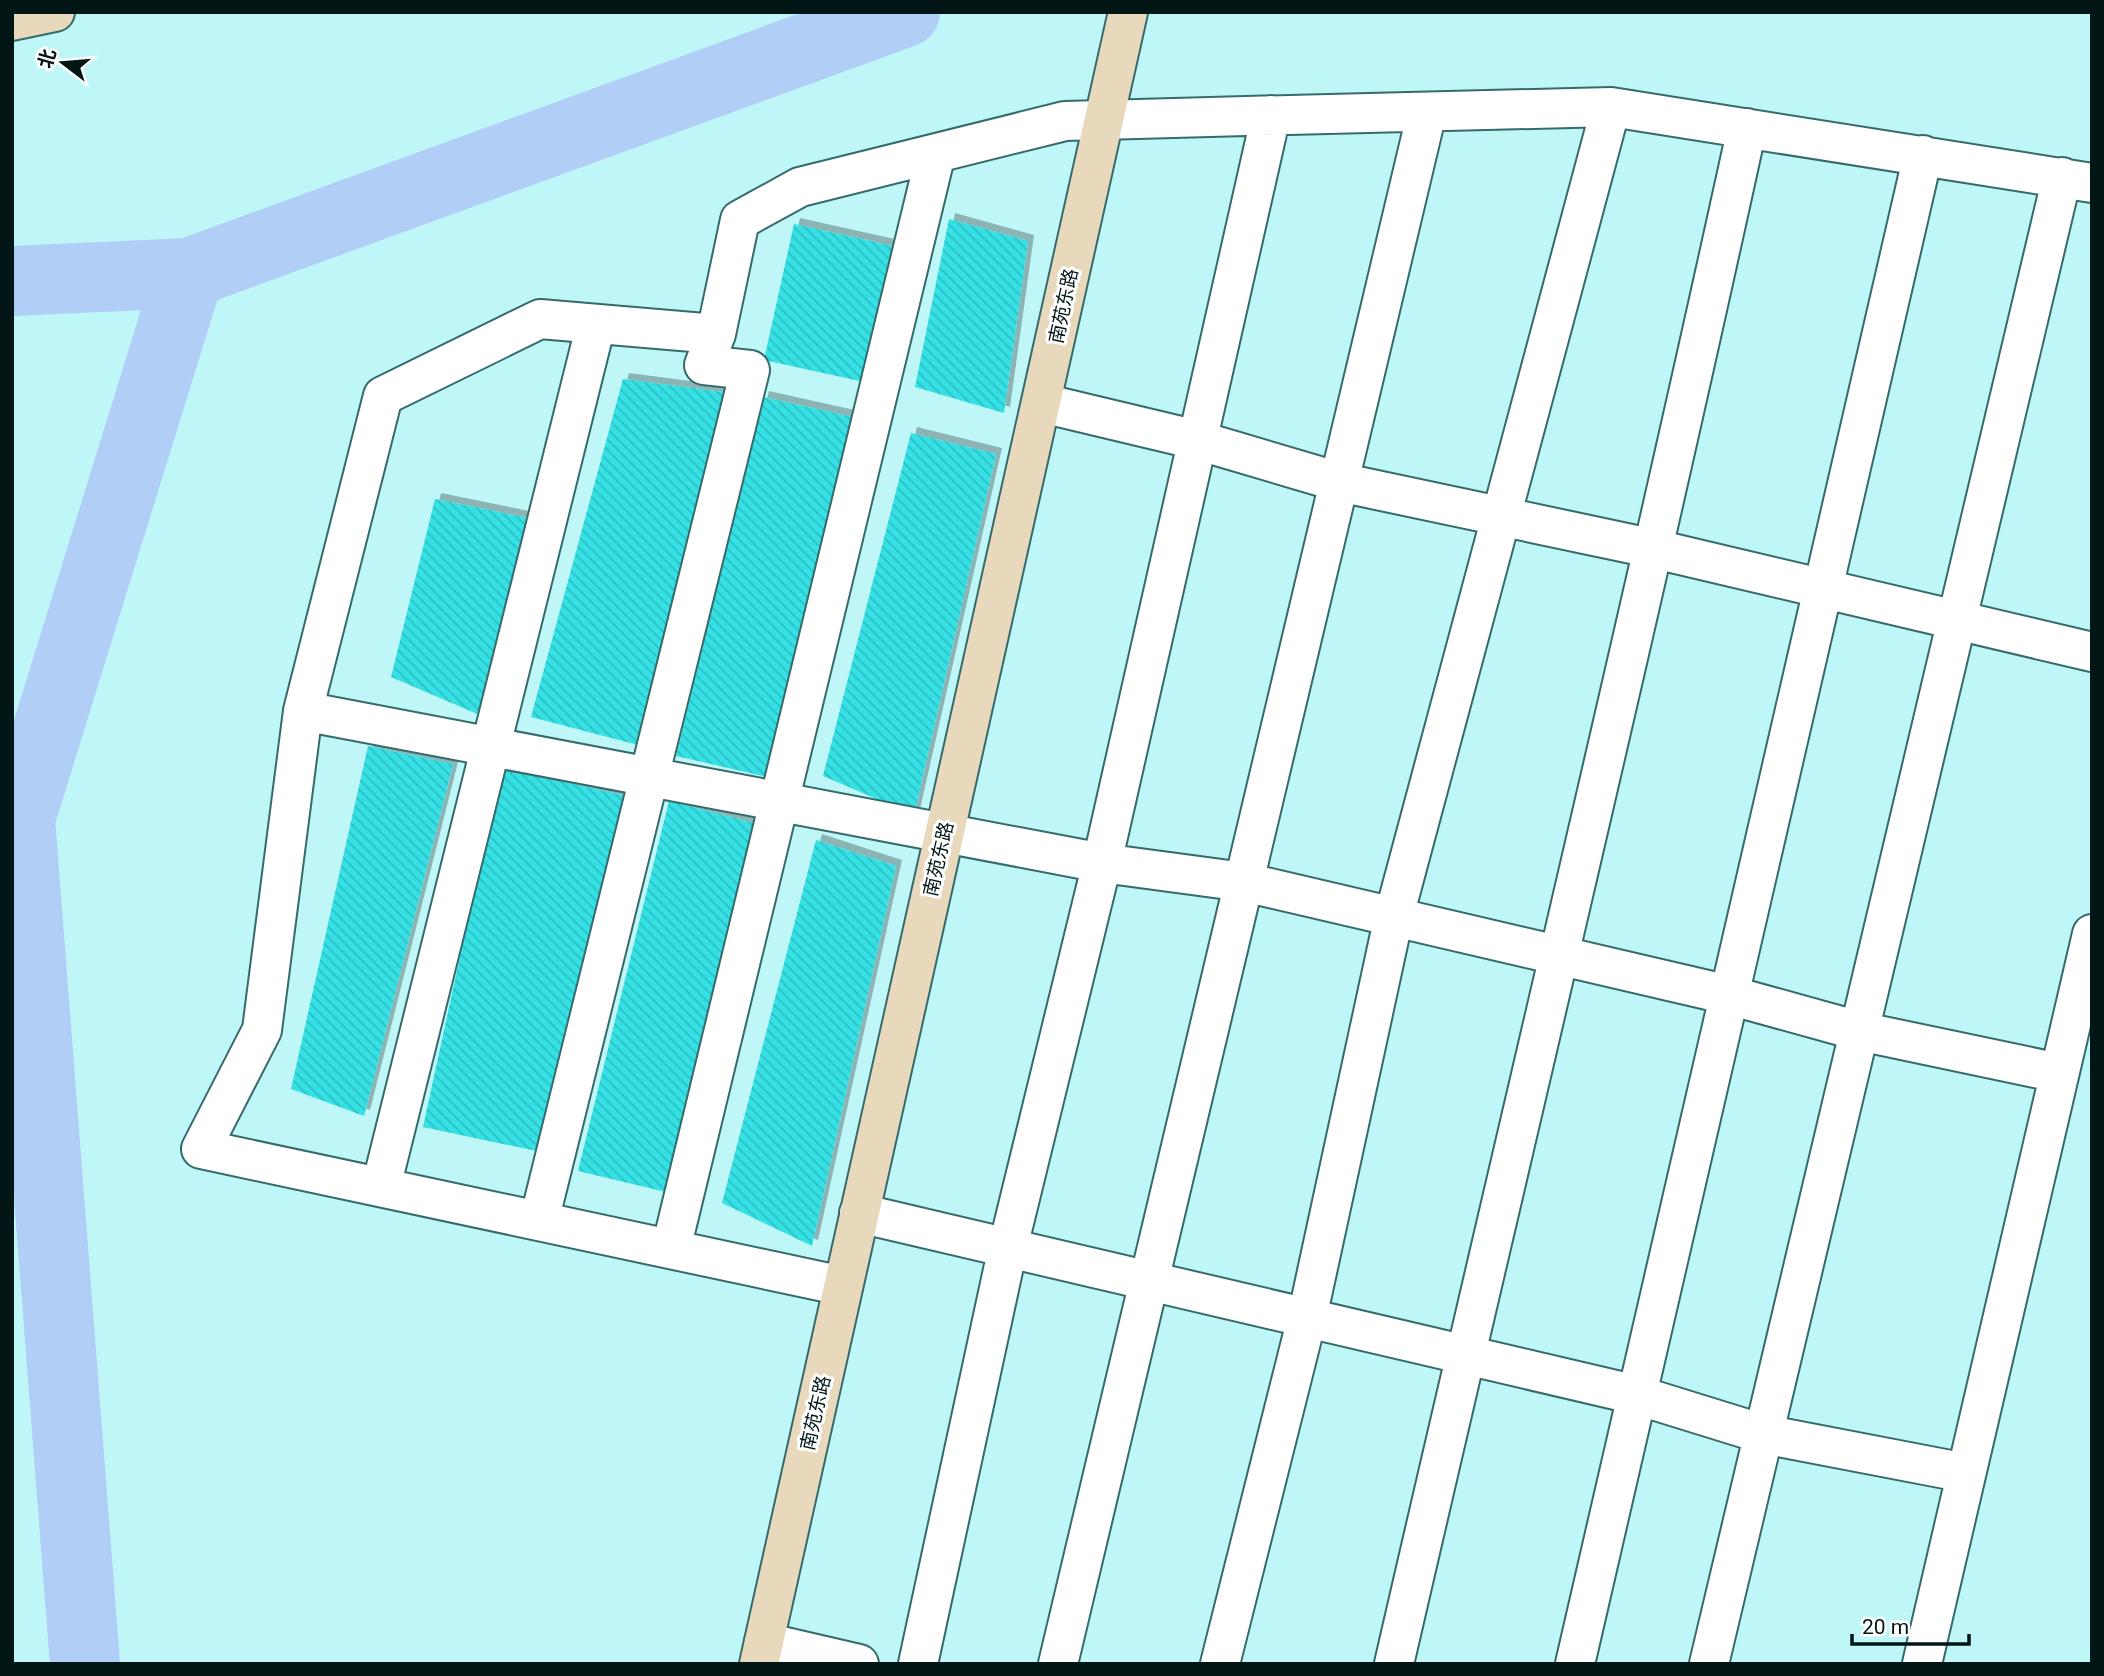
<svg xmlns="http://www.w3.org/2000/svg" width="2104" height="1676" viewBox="0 0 2104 1676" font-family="Roboto,'Noto Sans SC',sans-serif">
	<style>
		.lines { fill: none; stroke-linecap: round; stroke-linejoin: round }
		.river { stroke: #b1cef7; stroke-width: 70 }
		.building { fill: url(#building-back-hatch); filter: url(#shadow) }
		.street-casing { stroke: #366a6b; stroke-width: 42 }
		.secondary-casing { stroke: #366a6b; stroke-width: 42 }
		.street { stroke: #fff; stroke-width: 38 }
		.secondary { stroke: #e8d9bc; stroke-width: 38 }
		.labels { text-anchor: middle; stroke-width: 6; stroke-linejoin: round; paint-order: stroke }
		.street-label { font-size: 19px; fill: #021616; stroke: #fff }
	</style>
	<defs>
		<pattern id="building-back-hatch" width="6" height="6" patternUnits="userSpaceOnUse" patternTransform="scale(1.75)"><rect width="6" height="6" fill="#35e1e4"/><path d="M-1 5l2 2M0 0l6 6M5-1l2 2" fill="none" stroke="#2dc0c3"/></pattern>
		<filter id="shadow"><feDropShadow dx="6" dy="-6" stdDeviation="0" flood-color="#0004"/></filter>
	</defs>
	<rect width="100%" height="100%" fill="#bff6f7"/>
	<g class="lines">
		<path class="river" d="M12 281 189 273 905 12
			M85 1664 20 819 189 273"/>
	</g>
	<path class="building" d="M949 219 1028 241 1004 413 915 387Z
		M794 224 893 246 864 382 764 360Z
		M623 379 730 393 638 745 531 717Z
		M763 397 862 419 789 782 676 756Z
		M911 433 996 454 914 815 823 776Z
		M435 499 538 520 482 716 391 677Z
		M368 746 453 764 364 1116 291 1089Z
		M501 768 636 798 546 1153 423 1127Z
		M669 801 773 828 695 1199 578 1171Z
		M816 840 896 866 812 1246 722 1203Z"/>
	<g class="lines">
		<g class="street-casing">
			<path id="street" d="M1042 403 1197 440 1339 482 1655 549 2092 652
				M303 711 1102 863 1244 882 1729 995 1859 1031 2059 1073
				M381 1187 596 324
				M859 1213 1637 1395 1763 1434 1966 1473
				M539 1221 750 370 704 365 716 334
				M671 1249 936 153
				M843 1286 201 1149 262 1030 303 711 383 396 540 319 716 334 740 220 800 187 1065 121 1246 116 1611 107 2092 183
				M764 1642 859 1664
				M918 1664 1008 1247 1102 863 1271 115
				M1058 1664 1427 112
				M1220 1664 1307 1318 1394 916 1611 107
				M1394 1664C1512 1152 1635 641 1747 128
				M1575 1664 1923 155
				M1709 1664 2062 177
				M1922 1664 2092 934"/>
		</g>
		<g class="secondary-casing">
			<path id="secondary" d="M12 21 55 12
				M759 1664 1128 12"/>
		</g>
		<use href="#street" class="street"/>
		<use href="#secondary" class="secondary"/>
	</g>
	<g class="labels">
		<g class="street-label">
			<text transform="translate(1063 306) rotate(-78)" y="7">南苑东路</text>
			<text transform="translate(938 859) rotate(-77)" y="7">南苑东路</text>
			<text transform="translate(815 1413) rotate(-77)" y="7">南苑东路</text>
		</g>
	</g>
	<rect width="2104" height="1676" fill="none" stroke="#021616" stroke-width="28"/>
	<g transform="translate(63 63) rotate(286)" stroke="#ffffff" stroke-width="5" paint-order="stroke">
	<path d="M0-5L12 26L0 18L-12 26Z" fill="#021616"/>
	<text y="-10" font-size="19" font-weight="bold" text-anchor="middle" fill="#021616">北</text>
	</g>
	<path d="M1852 1634v10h117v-10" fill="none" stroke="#021616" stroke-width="3.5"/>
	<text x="1862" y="1634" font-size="21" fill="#021616" stroke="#ffffff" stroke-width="5" paint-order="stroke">20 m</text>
</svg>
